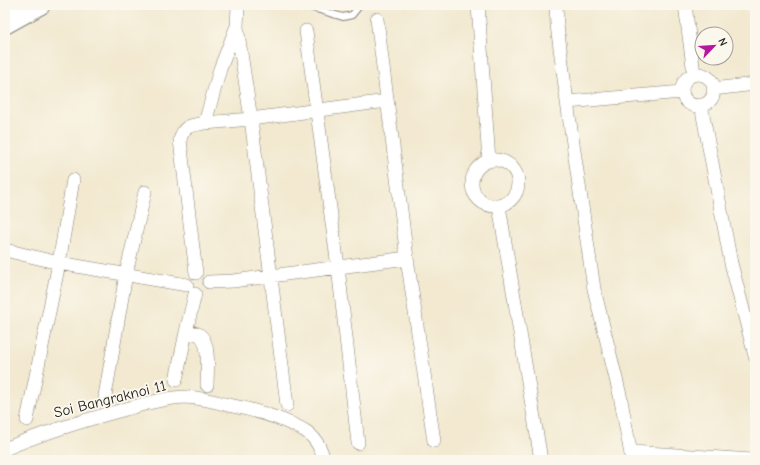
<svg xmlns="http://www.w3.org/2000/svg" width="760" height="465" viewBox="0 0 760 465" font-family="'Comic Neue',sans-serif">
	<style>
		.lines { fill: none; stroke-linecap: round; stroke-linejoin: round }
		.service-casing { stroke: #878276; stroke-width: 8 }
		.minor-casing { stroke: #878276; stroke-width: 14 }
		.secondary-casing { stroke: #878276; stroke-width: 20 }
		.primary-casing { stroke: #878276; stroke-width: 22 }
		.service { stroke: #fff; stroke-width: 6 }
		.minor { stroke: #fff; stroke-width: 13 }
		.secondary { stroke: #fff; stroke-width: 18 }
		.primary { stroke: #fff; stroke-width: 21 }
		.labels { text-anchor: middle; stroke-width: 4; stroke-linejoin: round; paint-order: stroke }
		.street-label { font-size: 15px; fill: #1c1c1c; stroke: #fbf7ec }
	</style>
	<rect width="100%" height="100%" fill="#fbf7ec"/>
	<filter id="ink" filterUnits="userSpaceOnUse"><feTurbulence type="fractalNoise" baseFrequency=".025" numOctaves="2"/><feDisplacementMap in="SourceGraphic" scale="8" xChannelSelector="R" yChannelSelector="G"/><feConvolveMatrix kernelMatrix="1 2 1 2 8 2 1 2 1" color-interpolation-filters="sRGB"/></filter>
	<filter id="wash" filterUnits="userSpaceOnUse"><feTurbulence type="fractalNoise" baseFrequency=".012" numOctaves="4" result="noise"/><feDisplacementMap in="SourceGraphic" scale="16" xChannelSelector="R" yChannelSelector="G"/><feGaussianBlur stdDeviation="0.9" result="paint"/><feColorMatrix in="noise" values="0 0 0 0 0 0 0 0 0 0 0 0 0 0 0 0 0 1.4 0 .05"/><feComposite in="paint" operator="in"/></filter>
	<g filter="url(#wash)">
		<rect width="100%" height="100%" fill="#f2e9d0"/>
	</g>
	<g filter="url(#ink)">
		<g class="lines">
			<g class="service-casing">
				<path id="service" d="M303 5 343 17 352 15 360 5"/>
			</g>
			<g class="minor-casing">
				<path id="minor" d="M478 5 489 161
					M556 5 557 25 567 102 594 289 620 395 632 460
					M685 5 694 74
					M238 6 237 27 251 119 287 405
					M377 19 407 258 434 441
					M306 31 338 267 358 443
					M682 90a16 16 0 1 1 32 0a16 16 0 1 1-32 0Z
					M713 89 755 84
					M567 102 682 92
					M701 105 731 263 755 356
					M205 123 251 119 387 101
					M472 183a23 23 0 1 1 46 0a23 23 0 1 1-46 0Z
					M499 206 541 460
					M5 250 59 263 187 285
					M196 273 180 140C184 124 191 126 205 123L220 69 236 28
					M209 282 233 281 407 258
					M186 332C190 332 195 333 198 334 211 340 207 373 207 385
					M176 380 186 332 195 294
					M105 396 126 274 145 192
					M27 420 59 263 73 180
					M5 449C44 432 85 420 126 409 144 404 168 397 186 397 200 398 214 401 228 405 245 408 261 412 277 418 302 428 317 432 324 460
					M632 452 752 460"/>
			</g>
			<g class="secondary-casing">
				<path id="secondary" d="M5 25 41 5"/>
			</g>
			<g class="primary-casing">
				<path id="primary" d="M5 9 10 5"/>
			</g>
			<use href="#service" class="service"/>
			<use href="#minor" class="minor"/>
			<use href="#secondary" class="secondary"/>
			<use href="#primary" class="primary"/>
		</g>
	</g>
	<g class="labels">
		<g class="street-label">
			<text transform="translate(110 399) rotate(-14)" y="5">Soi Bangraknoi 11</text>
		</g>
	</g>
	<rect width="760" height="465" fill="none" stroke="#fbf7ec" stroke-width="20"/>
	<g transform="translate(714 46) rotate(65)"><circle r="19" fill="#fbf7ec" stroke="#a29f99"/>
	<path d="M0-3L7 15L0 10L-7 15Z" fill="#b5179e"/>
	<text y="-6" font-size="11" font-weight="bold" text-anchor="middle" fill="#1c1c1c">N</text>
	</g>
</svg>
